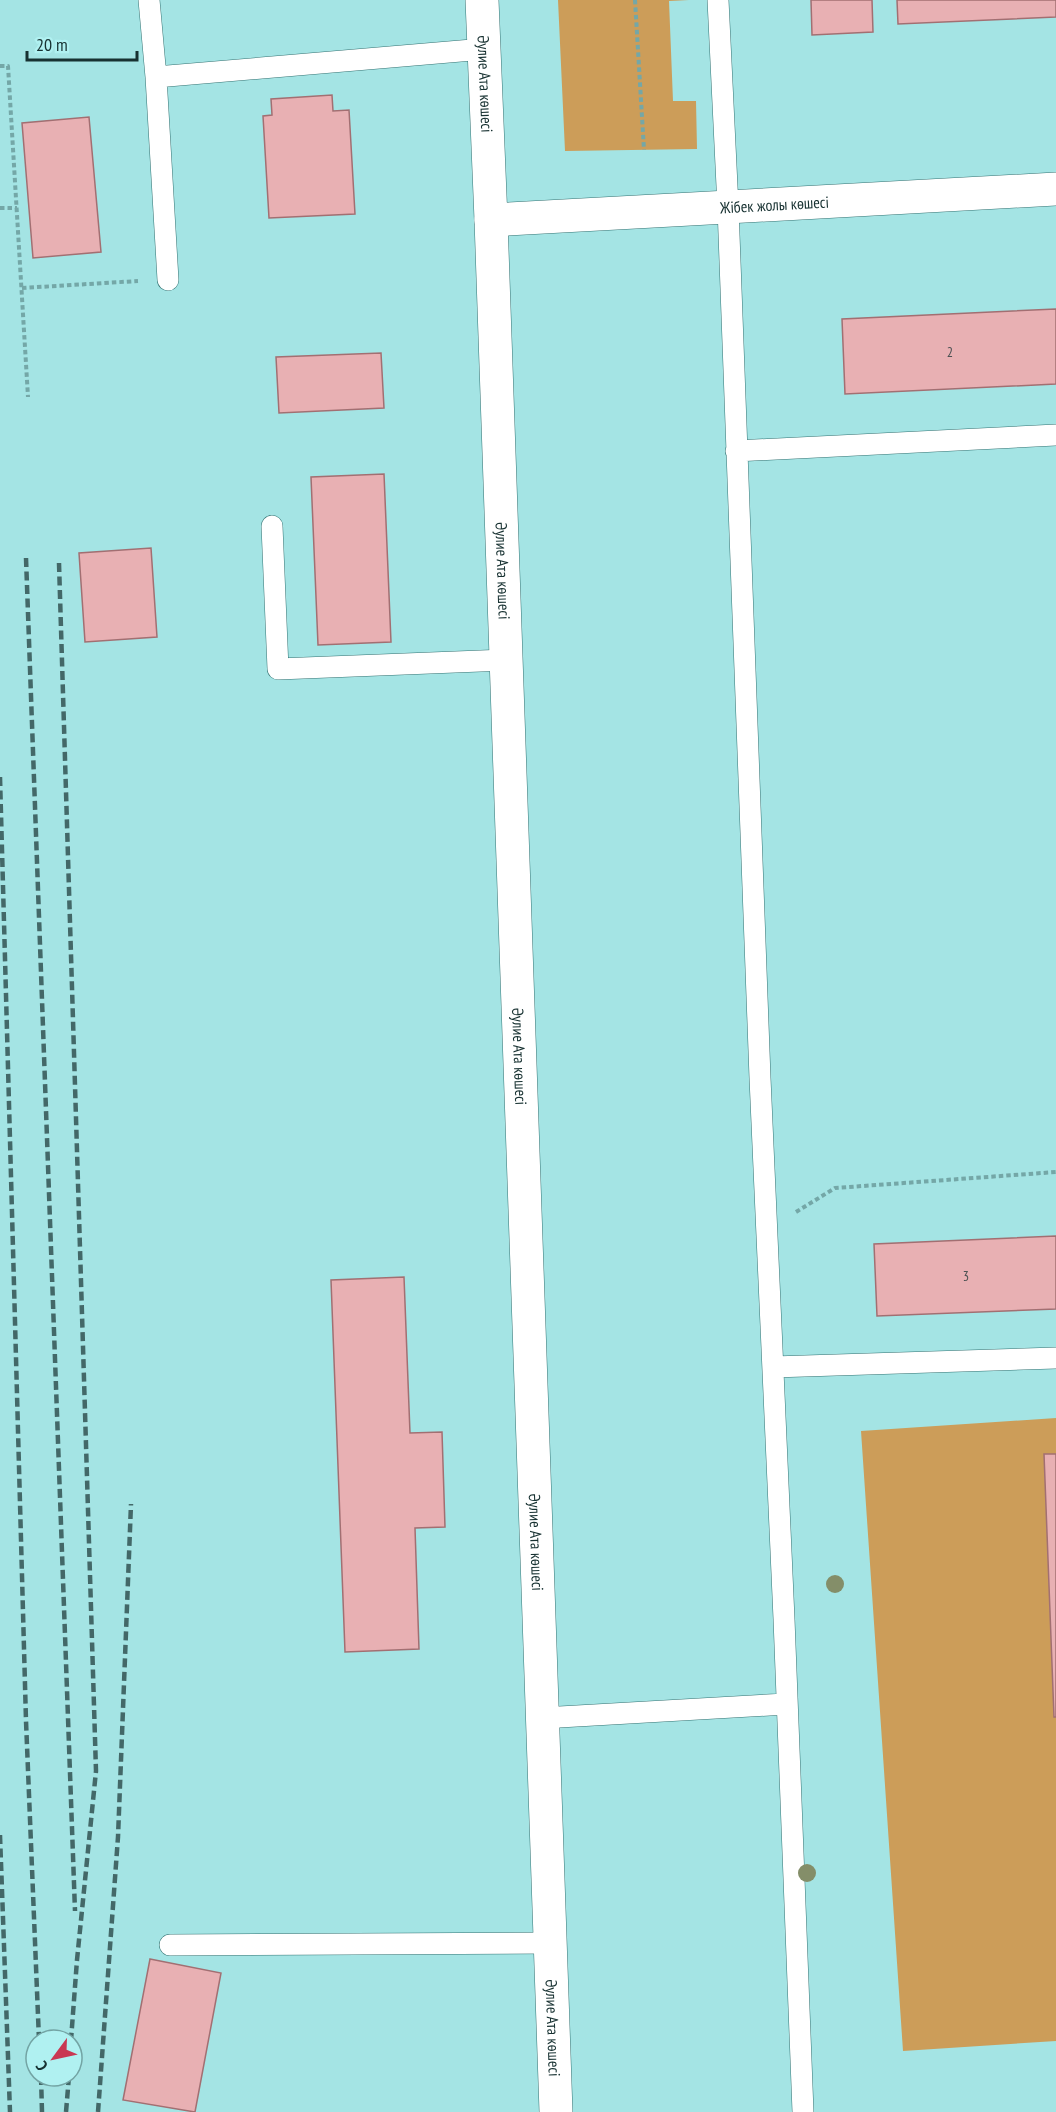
<svg xmlns="http://www.w3.org/2000/svg" width="1056" height="2112" viewBox="0 0 1056 2112" font-family="'PT Sans Narrow',sans-serif">
	<style>
		.green { fill: #cc9d59 }
		.building { fill: #e8b0b3; stroke: #a26f72; stroke-width: 1.5 }
		.lines { fill: none; stroke-linecap: round; stroke-linejoin: round }
		.service-casing { stroke: #347373; stroke-width: 22 }
		.minor-casing { stroke: #347373; stroke-width: 34 }
		.secondary-casing { stroke: #347373; stroke-width: 34 }
		.path { stroke: #74a7a7; stroke-width: 4; stroke-dasharray: 4.5 3; stroke-linecap: butt }
		.service { stroke: #fff; stroke-width: 21 }
		.minor { stroke: #fff; stroke-width: 33 }
		.secondary { stroke: #fff; stroke-width: 33 }
		.rail { stroke: #436868; stroke-width: 4.5; stroke-dasharray: 9 4.5; stroke-linecap: butt }
		.tree { fill: #848e69 }
		.labels { text-anchor: middle; stroke-width: 5; stroke-linejoin: round; paint-order: stroke }
		.number-label { font-size: 14px; fill: #4b5152 }
		.street-label { font-size: 16px; fill: #173131; stroke: #b0f1f1 }
	</style>
	<rect width="100%" height="100%" fill="#a4e4e4"/>
	<path class="green" d="M558 0H689L669 1 673 101H696L697 149 565 151Z
		M1056 1418V2041L903 2051 861 1431Z"/>
	<path class="building" d="M811 0H872L873 32 812 35Z
		M897 0H1056V17L898 24Z
		M332 95 333 111 349 110 355 214 269 218 263 116 272 115 271 99Z
		M89 117 101 252 33 258 22 123Z
		M1056 309V384L845 394 842 319Z
		M381 353 384 408 279 413 276 357Z
		M384 474 391 642 318 645 311 477Z
		M151 548 157 637 85 642 79 553Z
		M1056 1236V1309L877 1316 874 1244Z
		M404 1277 410 1433 442 1432 445 1527 415 1528 419 1649 345 1652 331 1280Z
		M1044 1454H1056V1717H1054Z
		M150 1959 221 1973 195 2112 123 2100Z"/>
	<g class="lines">
		<g class="service-casing">
			<path id="service" d="M149 0 156 77 484 49
				M718 0 728 207 760 1078 784 1619 803 2112
				M156 77 168 280
				M736 451 1056 435
				M272 526 278 669 506 660
				M773 1367 1056 1358
				M542 1718 786 1704
				M170 1945 550 1943"/>
		</g>
		<g class="minor-casing">
			<g id="minor">
				<path id="s1" d="M491 220 556 2112"/>
			</g>
		</g>
		<g class="secondary-casing">
			<g id="secondary">
				<path id="s2" d="M482 0 491 220 1056 189"/>
			</g>
		</g>
		<path class="path" d="M635 0 644 150
			M0 66H8L28 397
			M0 208H17
			M22 288 138 281
			M796 1212 835 1188 1056 1172"/>
		<use href="#service" class="service"/>
		<use href="#minor" class="minor"/>
		<use href="#secondary" class="secondary"/>
		<path class="rail" d="M26 558 75 1911
			M59 563 96 1771 77 1960 71 2040
			M0 777 26 1721 39 2040
			M0 1835 10 2112
			M41 2076 42 2112
			M66 2112 69 2076
			M98 2112 118 1837 131 1504"/>
	</g>
	<g class="tree">
		<circle cx="835" cy="1584" r="9"/>
		<circle cx="807" cy="1873" r="9"/>
	</g>
	<g class="labels">
		<g class="number-label">
			<text x="950" y="357">2</text>
			<text x="966" y="1281">3</text>
		</g>
		<g class="street-label">
			<text dy="6" stroke="none"><textPath href="#s2" startOffset="84">Әулие Ата көшесі</textPath></text>
			<text dy="6" stroke="none"><textPath href="#s2" startOffset="504">Жібек жолы көшесі</textPath></text>
			<text dy="6" stroke="none"><textPath href="#s1" startOffset="351">Әулие Ата көшесі</textPath></text>
			<text dy="6" stroke="none"><textPath href="#s1" startOffset="837">Әулие Ата көшесі</textPath></text>
			<text dy="6" stroke="none"><textPath href="#s1" startOffset="1323">Әулие Ата көшесі</textPath></text>
			<text dy="6" stroke="none"><textPath href="#s1" startOffset="1809">Әулие Ата көшесі</textPath></text>
		</g>
	</g>
	<g transform="translate(54 2058) rotate(237)"><circle r="28" fill="#b0f1f1" stroke="#73a4a4" stroke-width="1.5"/>
	<path d="M0-4.5L10 22L0 15L-10 22Z" fill="#c93852"/>
	<text y="-9" font-size="16" font-weight="bold" text-anchor="middle" fill="#173131">С</text>
	</g>
	<path d="M27 51v9h110v-9" fill="none" stroke="#173131" stroke-width="3"/>
	<text x="36" y="51" font-size="18" fill="#173131" stroke="#b0f1f1" stroke-width="4.5" paint-order="stroke">20 m</text>
</svg>
